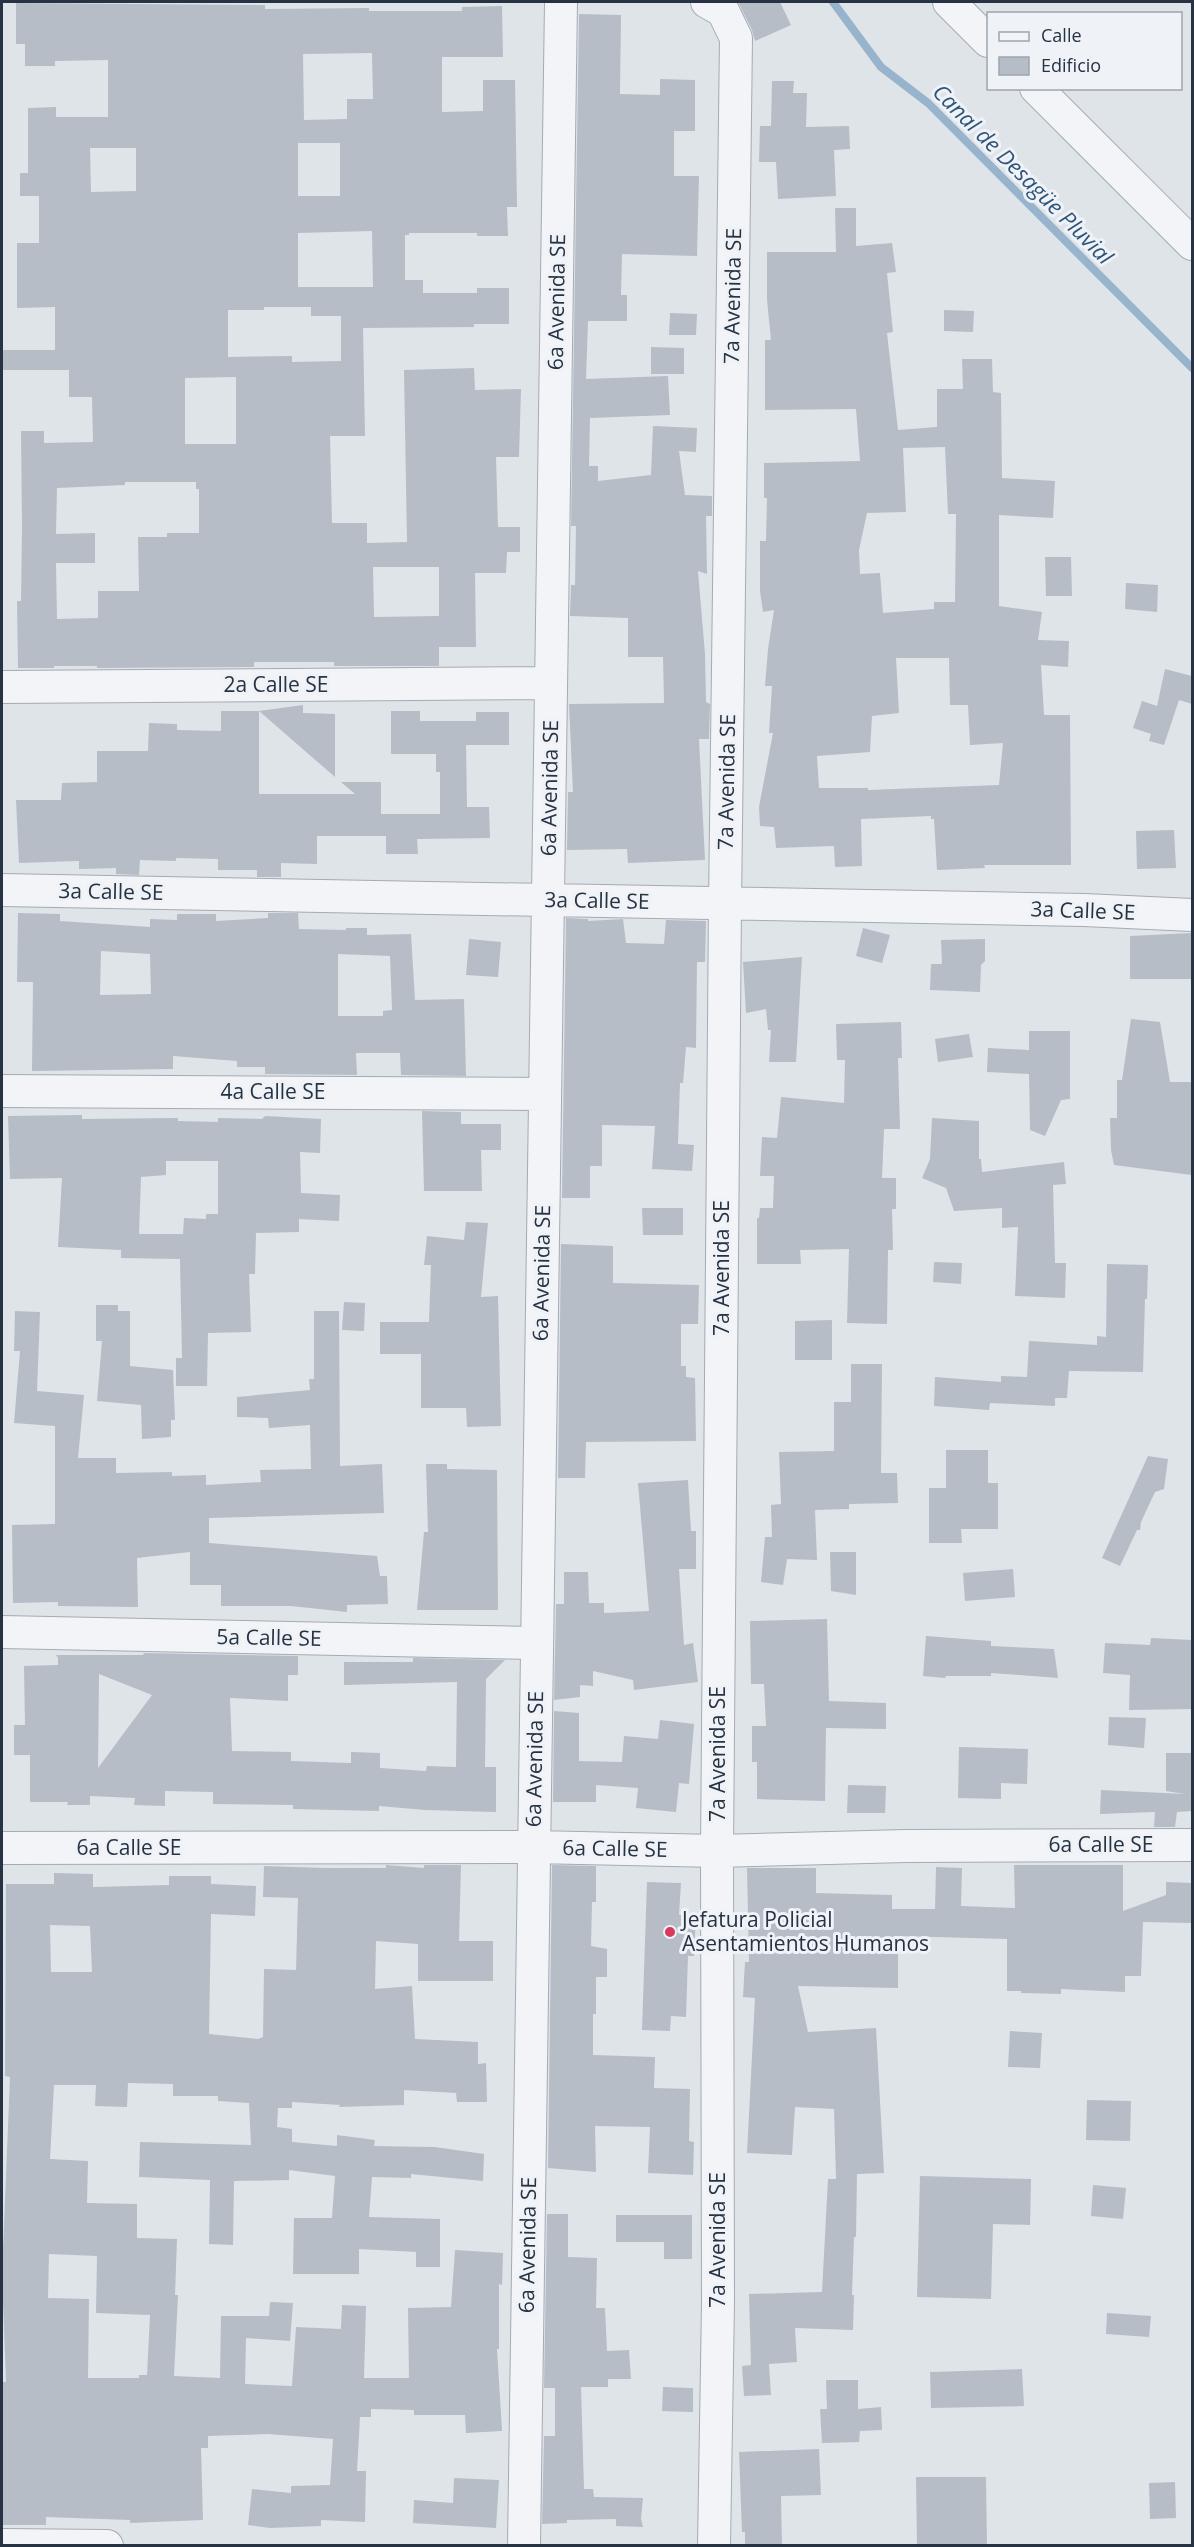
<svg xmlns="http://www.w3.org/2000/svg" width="1194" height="2547" viewBox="0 0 1194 2547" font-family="'Open Sans',sans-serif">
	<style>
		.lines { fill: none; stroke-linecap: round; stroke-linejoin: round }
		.stream { stroke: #97b4cc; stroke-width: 8 }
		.building { fill: #b6bdc7; fill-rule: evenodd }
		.street-casing { stroke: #a4abb4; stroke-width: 34 }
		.street { stroke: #f2f4f7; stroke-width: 32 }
		.poi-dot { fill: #d83a5b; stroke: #eff2f7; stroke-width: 2 }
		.labels { text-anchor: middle; stroke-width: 6; stroke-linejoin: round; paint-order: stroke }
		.street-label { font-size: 21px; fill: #273242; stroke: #eff2f7 }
		.poi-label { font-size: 21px; fill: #273242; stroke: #eff2f7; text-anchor: start }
		.water-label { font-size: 22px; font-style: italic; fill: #2e5479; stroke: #eff2f7 }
	</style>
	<rect width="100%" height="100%" fill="#dfe4e9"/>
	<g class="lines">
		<path class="stream" d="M833 2 881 67 928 103 1192 368"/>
	</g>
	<path class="building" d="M738 2H780L791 25 755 41 752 30Z
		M16 3 265 5V9L369 8V11H462V7L502 6 503 57H442V112L483 111V80H515L517 207H507L508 236H477V233H409V235H405V280H423V293H477V288H509V324H474V327L363 328 365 436H330L332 523H367V543L407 542 404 370 474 368 475 390 521 389 519 457H496L498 527H520V552H507L506 573H475L476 647H439V666H334V662H254V667L97 668V666H54V668H18L17 601H21L22 527 21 431H44V443L93 442 92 397H69V370H2V350H55V307L17 308V243H39V196H20V173H28V108L56 107V117H108V60L55 61V66H25V44H16ZM372 53 373 99H347V119L304 120 303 54ZM298 143H340V196H298ZM90 148H136V191L91 192ZM372 231 373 287H298V233ZM264 307H311V316H341V361L292 362V356L228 357V310H264ZM236 377V444H185V378ZM125 482H196V489H199V533H167V537H138L139 591H98V618L57 619 56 563H95V533L56 534 57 488 125 485ZM373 567H439V616L374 617Z
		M579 14 621 15 620 94 660 95V79L695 80V131H674V176H699L697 256 622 254 621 295H627V321H588L586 379 668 376 670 415 590 418 589 466H598V481L651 475 653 426 697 428 696 452 679 451 685 495 712 496V516H706L707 574 698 571 705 654 706 702 710 704 709 739H699L705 860 628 863 627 849 567 850 568 792H573L569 704 664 703 663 657H628V618L570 616 571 585H575L576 526H571Z
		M772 81H794L793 93H807L806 127 849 126 850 149 834 150 836 196 778 199 776 162H759L760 126H771Z
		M835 208H856V246L892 243 896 272 887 273 893 332 887 333 898 430 937 427V389H963L962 359H992L993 392 1001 393 1002 478 1055 481 1053 518 999 515V606L1042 612 1038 640 1069 641 1068 667 1041 665 1044 715H1070L1071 865H984L985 868 937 870 934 819H931V816L861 819 862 866 835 867 834 846 776 848 774 827 760 826 759 807 773 733H769L772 686H765L768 649 774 610 763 612 760 591V541H766L767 498H764V463L860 461 856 409 765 410V340H771L767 300V252H836ZM945 447 948 514H956L955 602H934V609L883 613 880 573 860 574 859 550 867 513 906 512 903 448ZM896 658H949L950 705H968L970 745 1003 743 999 785 868 790V788H819L817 756 870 752 872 716 899 713Z
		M944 310 974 311 973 332 944 331Z
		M670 313 697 314 696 335H669Z
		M651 347 684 348V374H651Z
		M1045 557H1071L1072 596H1046Z
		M1126 583 1158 585 1157 612 1125 609Z
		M1165 669 1192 676V704L1179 700 1164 745 1149 741 1151 734 1133 728 1142 701 1157 706Z
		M303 705V713L335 714V777L259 711Z
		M221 711H259V794H355L341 782H381V814H440V772H436V754H391V711H420V721H476V712H509V745H466L467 807H489L490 838 417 839 418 854H386V836H317V864L281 863V877H257V870H218V859L176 858V861L140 860 139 875 116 874V868L79 869V861L19 863 16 800H61L62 783 97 782V751H148L149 723 177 724V730L221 731Z
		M1174 830 1176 868 1137 869 1136 831Z
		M18 913 60 914V921L150 927V919L177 920V914H216V921L268 918V913H298L299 929 346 930V928H367V935L411 934 415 1000 464 999 466 1076 401 1075 400 1053H356L357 1075 265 1074V1067H237V1061L173 1056V1069L32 1071 33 982H17ZM101 951 150 954 151 994 100 995ZM338 954 390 956 392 1010 383 1011V1016H338Z
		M566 918 588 919V921L623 919 626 943 664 944 666 920 706 921 705 962H697L696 1048 686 1047 683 1083H680L678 1144 694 1145 692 1171 652 1169 655 1126 602 1125V1166H590V1198H562Z
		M863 928 890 935 882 963 856 956Z
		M1192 933V979H1130V936Z
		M469 939 501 942 498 977 466 975Z
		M985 939V961L981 965 980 992 930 990 931 964H942L941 940Z
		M802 957 796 1062H769L771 1030H768L766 1009 746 1013 743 962Z
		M1131 1019 1160 1022 1170 1082H1192V1175L1114 1165 1111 1150 1110 1118H1117V1080H1122Z
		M901 1022 902 1058H898L900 1129H884L882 1178H896V1209H892L893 1250H888L887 1324 847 1323 849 1249 800 1250 801 1264H757V1218H759L760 1208H773L774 1176H760L762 1137 777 1138 781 1097 844 1103 845 1060H837L836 1024Z
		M1029 1031H1070V1099L1061 1100 1045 1136 1030 1130 1029 1074 987 1072 988 1048 1029 1050Z
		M969 1034 973 1057 938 1062 935 1039Z
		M422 1111 461 1112V1124H501V1150H481L482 1191H424Z
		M82 1115V1119L178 1118V1121L218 1122V1118L262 1119 265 1116 321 1119 320 1153 300 1152 301 1193 340 1195 339 1221 299 1219V1232L256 1233 255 1274H249L251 1332 208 1333 207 1386H176V1358H182L180 1259 121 1258V1250L58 1247 62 1178 10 1179 8 1116ZM166 1161H218V1214H206V1219L184 1218 183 1234H139L141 1177 166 1175Z
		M932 1118 979 1121V1159H981L982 1172 1064 1162 1066 1184 1053 1185 1055 1263H1066L1065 1298 1015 1296 1018 1227 1002 1228V1208L954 1211 946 1188 922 1178 930 1159Z
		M642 1208H683V1235H643Z
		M466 1222 488 1223 481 1297 498 1296 501 1426 467 1427 466 1408H421V1354H380V1322H429L431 1265H424L427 1236 464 1240Z
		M561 1244 613 1246V1283L699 1285 698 1324H681V1366H686V1377L695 1378 696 1441 586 1442 585 1478H558Z
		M934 1262 962 1263 961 1284 933 1282Z
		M1107 1264 1148 1265 1147 1299H1145L1143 1372 1069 1371 1067 1398H1055V1406L990 1403 989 1410 934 1406 935 1377 1001 1382V1376L1027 1377 1029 1341 1097 1345V1336L1106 1337Z
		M344 1302 365 1303 364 1331 342 1330Z
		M96 1305H118V1311H130V1366L173 1370 175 1420H171V1437L142 1439 141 1405 97 1401 102 1341H96Z
		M15 1311 40 1312 37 1391 84 1395 78 1458H116V1473L172 1472V1476L206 1475V1485L261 1482 260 1470 311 1469 310 1425 269 1428 268 1418 237 1417V1397L310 1390 309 1379H314V1311H339L340 1466 382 1464 384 1513 209 1518V1543L377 1556 380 1576H387L388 1604 347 1605V1612L291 1606H221V1585H190V1552L137 1558 138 1607 58 1606V1602L13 1603 12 1525 55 1524V1426L14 1423 20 1351H14Z
		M832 1320V1360H795V1321Z
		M851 1364H882L881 1473H897L898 1503 849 1504V1509L815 1510 817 1560 787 1559 783 1585 761 1582 765 1537H772L771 1505 781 1504 779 1452 834 1451V1402H851Z
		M946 1450H988V1483H998V1529H961L962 1543H929V1488H946Z
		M1148 1456 1168 1459 1164 1489 1155 1492 1141 1522 1140 1530H1137L1120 1566 1102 1558Z
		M426 1464H447V1469L497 1470 498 1610H417L424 1532H428Z
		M688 1480 691 1531H696V1569H679L684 1645 693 1643 698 1682 634 1690 633 1680 593 1671V1686L580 1685V1697L554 1700 556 1604H564V1572H588L589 1603H604V1613L649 1611 638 1483Z
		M830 1552H856V1595L831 1591Z
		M1013 1569 1015 1597 965 1601 963 1573Z
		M827 1619 829 1701 886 1703V1729L826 1728 825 1801 757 1799V1762H752V1726H766L764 1684H751L750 1621Z
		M926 1636 991 1641V1646L1054 1649 1058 1678 991 1673V1676H946L945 1678 923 1676Z
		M1151 1638 1192 1640V1709L1129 1710 1130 1675 1103 1673 1105 1643 1150 1645Z
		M144 1653 298 1656V1675H288V1701L230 1698 232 1751 291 1752V1761L351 1763V1752L380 1753V1768L426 1771 427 1766 456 1767 457 1682 344 1685V1662H413V1658L505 1660 486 1679 485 1767H496V1812L425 1810 379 1806V1811L293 1809V1805L213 1804V1792L165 1791V1806L134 1805 135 1798 90 1796V1805H67L68 1802H30V1755H14V1725H25L24 1666 58 1665V1658L56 1655H143ZM99 1674 152 1695 98 1768Z
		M554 1711 579 1713V1761L622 1762 624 1736 658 1739 660 1720 694 1724 689 1784 679 1783 676 1812 636 1808 638 1788 596 1785V1802H553Z
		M1109 1717 1146 1718 1144 1748 1108 1745Z
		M959 1747 1028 1749 1027 1784 1001 1783V1799L958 1798Z
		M1166 1753H1192V1811L1177 1812 1175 1827H1154L1155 1812 1100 1814 1101 1790 1185 1794 1166 1791Z
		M848 1785 886 1786 885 1813H847Z
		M386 1865 424 1868V1865H461L459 1941H493V1981H418V1944L376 1941 375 1989 412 1986 415 2039 478 2042V2064L486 2063 487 2102H457L456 2093 404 2090V2105L339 2107 340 2105 292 2102V2108H278L277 2127 292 2129V2142L337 2146V2135L375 2140 374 2146 435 2147 484 2154 483 2181 411 2174V2178L372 2177 369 2217 440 2219V2267H416V2252L359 2249V2274H293L294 2218H332L335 2176 289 2170V2180L234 2181 233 2245 209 2244 210 2180 139 2177 140 2142 251 2145 249 2103 218 2101V2096H173V2084L128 2083 127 2107 95 2106 96 2085H54L50 2159 88 2161 87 2203 137 2204V2238L177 2239 175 2295H178L174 2376 220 2378 221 2316H269L270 2302 293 2303 290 2341 246 2338 245 2384 292 2386 296 2327 341 2329 342 2305 366 2306 364 2378H409L408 2308 451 2307 455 2250 503 2253 502 2285 499 2284V2349H497L502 2431 466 2433 465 2415H414V2410L371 2409V2417H360L357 2471H366L365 2522 321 2520V2526L270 2528 248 2525 252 2489 291 2493V2486L330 2485 333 2439 268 2434 208 2436V2448H201L203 2520 130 2523V2520L46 2517V2525H2V2382H6L2 2274 10 2077 5 2076 6 1884H54V1873L93 1874V1887L169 1885V1876H211V1884L256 1886 255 1916 211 1914 209 2034 258 2039 263 2037 264 1969 296 1970 298 1898 263 1897 264 1866 325 1868H386ZM50 1925 90 1926 92 1972H51ZM49 2254 97 2256 96 2313 150 2315 147 2375H139V2378H88L89 2299 48 2298Z
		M552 1865 596 1866V1902H592L591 1946 607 1949V1977H596V2014H593V2055L655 2057 654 2088 690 2089 689 2141 694 2142 693 2175 648 2173 650 2127 595 2126 596 2172 548 2168Z
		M1014 1865H1123V1911L1166 1895V1882L1192 1883V1923L1143 1922 1141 1976H1125V1992L1061 1989V1994L1021 1993V1991H1007V1939L898 1936V1988L798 1986 808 2032 876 2028 884 2173 857 2174 856 2237H854L852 2295H854L853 2330 795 2328 797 2362 769 2364 771 2395 744 2396 742 2366 751 2365 749 2294 822 2292 828 2179H836L834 2109 795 2107 792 2155 747 2153 755 1998 743 1997 745 1962H749L747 1868H816V1893L892 1895V1909H935L936 1867 962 1868 961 1906 1015 1908Z
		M647 1882 681 1883 679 1915H696L694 1956H688L686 2017 671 2016 670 2031 642 2030Z
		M1010 2031 1042 2033 1040 2068 1008 2067Z
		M1087 2100 1131 2101 1130 2141 1086 2140Z
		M920 2176 1031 2179 1030 2225 993 2224 991 2299 917 2297Z
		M1093 2185 1126 2188 1123 2219 1091 2216Z
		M547 2214H568V2257L597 2258 596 2308H605L607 2351 629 2350 631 2379H608V2387H581L584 2489H593L594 2497 643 2498 641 2519 643 2527 616 2526V2519L567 2520V2523L542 2524 544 2436H555V2388H544Z
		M616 2215H692V2259H664V2242H616Z
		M1107 2313 1151 2316 1149 2337 1106 2334Z
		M1022 2369 1024 2406 931 2408 930 2372Z
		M826 2380H858V2409L881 2407 882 2430 860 2431 859 2442 822 2443 820 2409H827Z
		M663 2387 693 2388V2412L662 2411Z
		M819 2449 821 2495 781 2496 782 2546H745V2532H742L739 2452Z
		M916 2477H986L987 2546H917Z
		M454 2478 499 2480 496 2528 413 2523 414 2500 453 2503Z
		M1175 2482 1176 2518 1150 2519 1149 2483Z"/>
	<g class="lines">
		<g class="street-casing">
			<path id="street" d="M707 2 723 11 736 38 725 904 717 1851 718 2303 714 2546
				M949 2 988 41
				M1036 88 1192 244
				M2 687 551 683
				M2 890 1084 910 1192 915
				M2 1091 545 1094
				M2 1632 537 1643
				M2 1848 534 1847 717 1851 906 1846 1192 1845
				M2 2545 107 2546
				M524 2546 561 2"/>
		</g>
		<use href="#street" class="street"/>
	</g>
	<circle class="poi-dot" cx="670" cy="1932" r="6"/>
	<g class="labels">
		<g class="street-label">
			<text transform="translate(733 296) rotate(-89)" y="7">7a Avenida SE</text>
			<text transform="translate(557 302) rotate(-89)" y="7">6a Avenida SE</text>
			<text x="276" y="692">2a Calle SE</text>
			<text transform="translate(727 782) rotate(-89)" y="7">7a Avenida SE</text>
			<text transform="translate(550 788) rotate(-89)" y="7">6a Avenida SE</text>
			<text transform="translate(111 892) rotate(1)" y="7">3a Calle SE</text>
			<text transform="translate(597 901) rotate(1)" y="7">3a Calle SE</text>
			<text transform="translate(1083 911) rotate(2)" y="7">3a Calle SE</text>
			<text x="273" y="1099">4a Calle SE</text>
			<text transform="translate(722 1268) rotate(-90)" y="7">7a Avenida SE</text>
			<text transform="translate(542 1273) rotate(-89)" y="7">6a Avenida SE</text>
			<text transform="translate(269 1638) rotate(1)" y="7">5a Calle SE</text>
			<text transform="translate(718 1754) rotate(-90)" y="7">7a Avenida SE</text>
			<text transform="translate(535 1759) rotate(-89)" y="7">6a Avenida SE</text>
			<text x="1101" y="1852">6a Calle SE</text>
			<text x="129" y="1855">6a Calle SE</text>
			<text transform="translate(615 1849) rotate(1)" y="7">6a Calle SE</text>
			<text transform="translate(718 2240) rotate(-90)" y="7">7a Avenida SE</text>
			<text transform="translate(528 2245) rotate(-89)" y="7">6a Avenida SE</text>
		</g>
		<g class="poi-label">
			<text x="682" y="1927">Jefatura Policial<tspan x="682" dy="24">Asentamientos Humanos</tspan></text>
		</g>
		<g class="water-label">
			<text transform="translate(1023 174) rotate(45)" y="8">Canal de Desagüe Pluvial</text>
		</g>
	</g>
	<rect width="1194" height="2547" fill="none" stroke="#273242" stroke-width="6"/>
	<rect x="987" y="12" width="195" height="78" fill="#eff2f7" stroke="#9fa5af" stroke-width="1.5"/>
	<rect x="999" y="32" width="30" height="9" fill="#f2f4f7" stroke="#9fa5af" stroke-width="1.5"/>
	<text x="1041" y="42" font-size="18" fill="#273242">Calle</text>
	<rect x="999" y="57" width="30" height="18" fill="#b6bdc7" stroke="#9fa5af" stroke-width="1.5"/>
	<text x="1041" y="72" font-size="18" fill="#273242">Edificio</text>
</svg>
